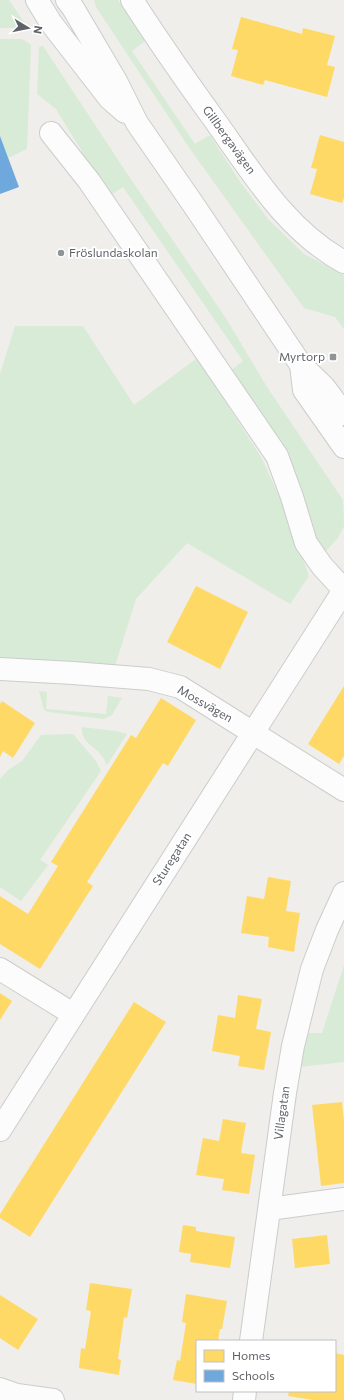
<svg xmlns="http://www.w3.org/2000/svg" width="344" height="1400" viewBox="0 0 344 1400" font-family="Commissioner,sans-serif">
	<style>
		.green { fill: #d8ebd6 }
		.homes { fill: #ffd966 }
		.schools { fill: #6fa8dc }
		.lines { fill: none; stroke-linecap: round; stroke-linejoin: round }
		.minor-casing { stroke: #cbcccc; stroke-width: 24 }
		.minor { stroke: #fdfcfc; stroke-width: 22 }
		.poi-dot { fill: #919496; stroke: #fff; stroke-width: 1.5 }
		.labels { text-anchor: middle; stroke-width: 4; stroke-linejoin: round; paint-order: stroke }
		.street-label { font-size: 12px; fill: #5f6368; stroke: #fff }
		.poi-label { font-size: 12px; fill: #5f6368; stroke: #fff; text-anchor: start }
	</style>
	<rect width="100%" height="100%" fill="#efeeea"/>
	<path class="green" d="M0 0H9L26 25V28H0Z
		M94 0H118L145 41 132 51 195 144 210 135 238 179 268 219 304 254 344 275V329L335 317 304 308 190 149 96 7Z
		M0 39H22L31 45 27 149 8 158 0 136Z
		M43 46 130 178 200 280 227 320 267 387 343 500 344 526 338 538 326 551 318 546 230 371 243 361 123 187 109 196 56 109 37 94 39 47Z
		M15 326H83L134 405 197 358 261 457 287 513 309 576 290 604 187 543 136 599 115 666 0 659V374Z
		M39 691 47 692 46 709 106 714 108 696 122 698 112 715 104 719 49 712 44 710Z
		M82 727 115 731 127 734 107 765C105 762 104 758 102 756 94 745 81 743 82 727Z
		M73 734 96 761 101 771 40 860 48 865 21 901 0 887V779L8 770 22 761 41 735Z
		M344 965V1062L300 1067 306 1033H322Z"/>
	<path class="homes" d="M241 17 302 34 303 28 335 36 327 65 335 67 327 97 265 80 263 85 231 76 238 50 232 49Z
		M320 135 344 142V198L342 203 310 194 317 169 311 168Z
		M196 586 248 612 220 669 167 642Z
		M344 686V756L339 764 308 744Z
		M161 698 196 720 168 766 163 763 87 882 93 886 40 969 0 944V896L28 914 58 866 51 862 131 735 136 738Z
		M2 701 35 723 13 758 3 751 0 757V704Z
		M268 877 291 881 286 911 300 913 294 952 268 947 269 937 241 933 247 896 264 899Z
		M0 993 12 1001 0 1020Z
		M238 995 262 999 256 1029 271 1032 264 1070 238 1066 240 1056 212 1051 218 1015 235 1018Z
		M134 1002 166 1022 30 1237 0 1218V1214Z
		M342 1102 344 1121V1183L321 1186 312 1105Z
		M223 1119 246 1123 241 1153 255 1155 249 1194 222 1190 224 1179 196 1175 203 1138 219 1141Z
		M183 1225 196 1227V1231L235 1237 230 1268 190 1262 191 1254 179 1252Z
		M327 1235 330 1264 295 1268 292 1239Z
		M90 1283 132 1289 127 1318 124 1317 118 1359 121 1360 119 1375 79 1368 81 1348 85 1349 91 1311 86 1310Z
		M186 1294 227 1301 222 1329H220L218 1341H197V1384L173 1380 177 1360 180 1361 186 1323 182 1322Z
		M0 1295 38 1319 18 1350 0 1338Z
		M335 1353 344 1355V1400H313L288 1396 289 1391H335Z"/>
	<path class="schools" d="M0 136 19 187 0 194Z"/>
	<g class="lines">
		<g class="minor-casing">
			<path id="minor" d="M37 0 51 23 110 99 125 112
				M67 0 73 8 116 81 137 123 195 207 301 365 324 387 344 414
				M132 0C159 42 187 82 216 122 253 174 287 231 344 262
				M51 133 89 181 277 456 292 497 306 543 322 566 344 590
				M301 365 304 390 344 447
				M0 669 73 673 149 679 180 687 344 790
				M0 969 73 1014
				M0 1130 344 590
				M269 1209 344 1199
				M251 1341 285 1093 293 1046 312 969 327 930 344 893
				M0 1389 17 1395 53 1400
				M244 1400 245 1391"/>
		</g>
		<use href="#minor" class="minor"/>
	</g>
	<g class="poi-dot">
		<circle cx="61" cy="253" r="4"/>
		<rect x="329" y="353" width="8" height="8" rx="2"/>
	</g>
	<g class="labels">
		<g class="street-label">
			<text transform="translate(229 140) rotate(54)" y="4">Gillbergavägen</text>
			<text transform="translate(205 704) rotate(30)" y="4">Mossvägen</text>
			<text transform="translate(172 859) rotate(-57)" y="4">Sturegatan</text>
			<text transform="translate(282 1113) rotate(-82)" y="4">Villagatan</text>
		</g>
		<g class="poi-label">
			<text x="69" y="257">Fröslundaskolan</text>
			<text x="325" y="361" text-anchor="end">Myrtorp</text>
		</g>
	</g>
	<rect x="196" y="1340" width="140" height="52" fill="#ffffff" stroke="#bfc1c3"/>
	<rect x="204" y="1350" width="20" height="12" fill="#ffd966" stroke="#bfc1c3"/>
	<text x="232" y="1360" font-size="12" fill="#5f6368">Homes</text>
	<rect x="204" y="1370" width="20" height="12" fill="#6fa8dc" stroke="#bfc1c3"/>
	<text x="232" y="1380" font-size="12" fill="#5f6368">Schools</text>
	<g transform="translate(28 28) rotate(100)" stroke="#ffffff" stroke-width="3" paint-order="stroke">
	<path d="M0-3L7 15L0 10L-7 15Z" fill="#5f6368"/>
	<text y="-6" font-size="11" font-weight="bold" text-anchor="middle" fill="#5f6368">N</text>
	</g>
</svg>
